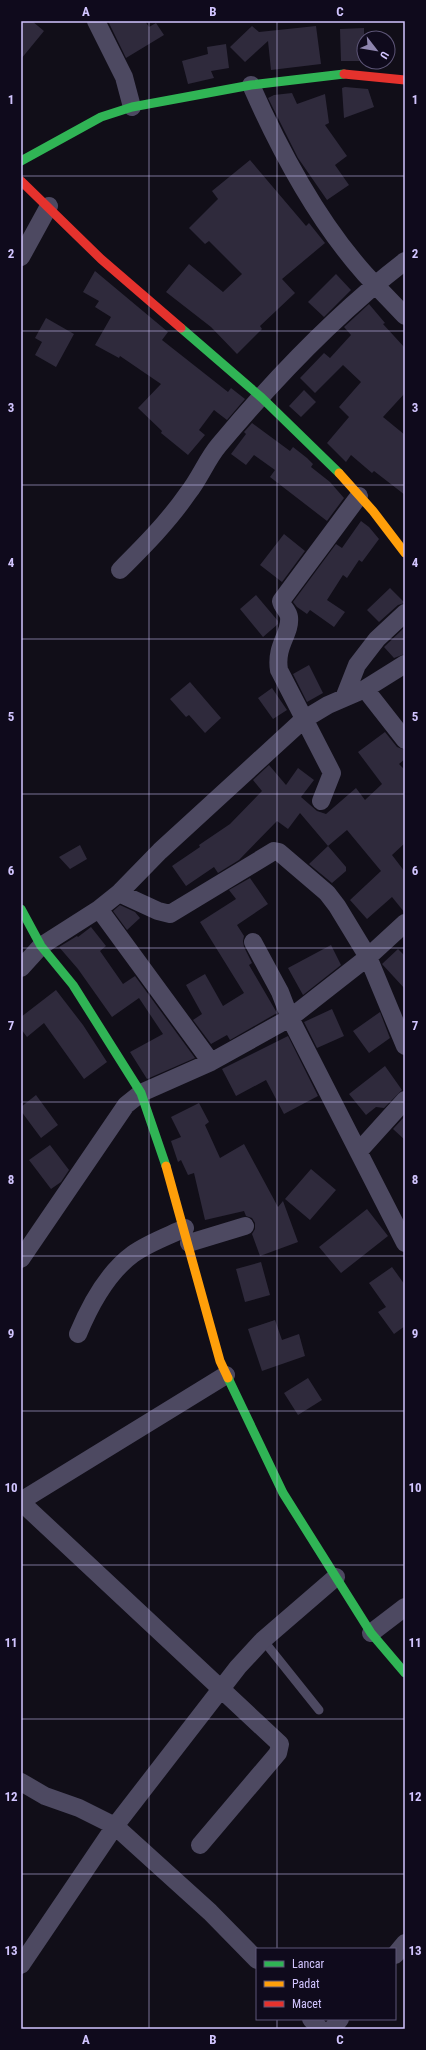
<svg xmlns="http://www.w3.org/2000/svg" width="426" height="2050" viewBox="0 0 426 2050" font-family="'Roboto Condensed',sans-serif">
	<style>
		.building { fill: #2f2a3c }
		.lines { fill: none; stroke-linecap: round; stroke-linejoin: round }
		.lane { stroke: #4d4961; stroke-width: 9 }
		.street { stroke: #4d4961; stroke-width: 18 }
		.fast { stroke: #30b455; stroke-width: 9 }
		.slow { stroke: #ff9f0a; stroke-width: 9 }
		.jam { stroke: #e5322d; stroke-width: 9 }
		.grid { fill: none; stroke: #d2c5ff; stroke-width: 1; stroke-opacity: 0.55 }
		.neatline { fill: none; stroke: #d2c5ff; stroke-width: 1.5 }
		.grid-label { font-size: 13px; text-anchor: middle; font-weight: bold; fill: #d2c5ff }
	</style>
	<rect width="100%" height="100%" fill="#110e18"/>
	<path class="building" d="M21 21H32L44 31 21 59Z
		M108 21H145L149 27 156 23 164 35 126 58Z
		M252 26 259 32 316 26 321 64 271 70 268 41 245 62 230 47Z
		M364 28V61H341L340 29Z
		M226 44 229 68 211 71 214 78 188 84 182 61 208 54 207 47Z
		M345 87 368 89 374 107 344 118 342 88Z
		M292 93 297 104 325 94 329 123 325 125 347 156 335 165 349 185 327 200 298 158 268 98 274 95Z
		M250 160 306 226 309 223 325 243 282 279 295 293 260 326 262 329 237 354 211 327 166 292 189 264 223 292 242 274 209 241 205 244 189 228 218 199 212 191Z
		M95 271 168 332 162 340 228 392 231 388 245 399 227 420 214 410 199 430 205 435 188 455 161 433 162 431 138 408 161 384 120 356 119 358 95 345 111 317 95 307 99 301 83 292Z
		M336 274 351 290 324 317 308 302Z
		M369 304 385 323 383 324 405 348V393L383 417 405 435V495L374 471 372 473 351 455 346 462 327 443 349 417 339 407 361 382 343 365 315 393 300 378 324 353 330 358 351 335 344 327Z
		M46 318 74 334 56 367 35 355 42 342 35 338Z
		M304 390 316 402 301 417 289 406Z
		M252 423 290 451 293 447 307 458 313 464 311 467 330 482 344 498 327 521 270 477 275 470 254 455 246 465 231 454 246 434 244 432Z
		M361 521 369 527 379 539 362 562 359 560 347 578 343 575 327 600 345 612 334 627 310 610 307 614 297 607 293 602 336 544 342 548Z
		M284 534 305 551 282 582 260 565Z
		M390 588 405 603 398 605 379 622 367 610Z
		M256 595 278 621V624L263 637 240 609Z
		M405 627V654L394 658 384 647Z
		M309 665 323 693 307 702 293 674Z
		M190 682 221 718 205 733 189 715 186 717 170 699Z
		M272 688 287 710 273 719 258 698Z
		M385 732 397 747 405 750V759L399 764 405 770V843L392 855 405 872V913L392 897 367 919 350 900 381 871 347 830 328 846 300 813 288 829 277 821 239 860 218 873 214 867 186 886 172 866 200 847 199 845 230 824 262 791 253 780 269 765 286 785 298 768 314 780 301 797 317 811 326 814 356 788 365 800 382 784 358 752Z
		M80 845 87 859 70 869 59 857Z
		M328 846 346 867V871L332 883 309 864Z
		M250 878 268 904 237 925 244 936 243 941 244 947 252 963 249 965 277 1013 230 1040 227 1035 211 1044 193 1020 202 1014 186 985 205 974 223 1006 244 993 200 922 236 899 229 890Z
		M120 905 135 912 140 918 127 930 113 911Z
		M91 927 106 946 100 951 123 984 135 976 195 1058 147 1079 130 1052 163 1034 139 998 112 1017 78 969 59 947 77 936 78 937Z
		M331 945 341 965 303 995 288 968Z
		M398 949 405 956V989L382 964Z
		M56 990 83 1025 107 1062 84 1079 44 1023 27 1037 21 1029V1017Z
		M332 1009 344 1036 317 1048 304 1022Z
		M380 1012 390 1038 369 1053 353 1031Z
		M288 1036 318 1096 284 1114 266 1080 236 1096 222 1069Z
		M385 1066 402 1090 384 1108 376 1107 366 1115 349 1094Z
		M36 1095 58 1125 41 1138 21 1111V1107Z
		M199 1103 209 1122 205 1125 220 1158 244 1144 278 1207 283 1201 298 1242 260 1256 252 1234 255 1229V1223L252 1218 246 1216 244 1211 205 1220 194 1173 188 1175 181 1160 178 1162 171 1141 181 1137 171 1117Z
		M405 1116V1140L393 1129Z
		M50 1145 69 1170 61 1182 51 1189 29 1160Z
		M311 1169 336 1190 310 1220 285 1199Z
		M367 1209 388 1236 341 1273 319 1247Z
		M261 1262 270 1295 245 1302 236 1269Z
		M392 1267 405 1285V1326L394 1334 378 1312 386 1307 369 1283Z
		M275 1320 282 1340 299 1334 305 1356 262 1371 248 1329Z
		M308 1378 322 1400 298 1415 284 1393Z"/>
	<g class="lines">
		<path class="lane" d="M263 1640 319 1710"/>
		<path class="street" d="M96 21 124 77 132 107
			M251 85C280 151 317 220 365 274 378 288 392 302 405 316
			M21 257 49 206
			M120 570C144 546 168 522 188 493 200 478 207 459 219 445 275 378 336 314 405 261
			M365 689 405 740
			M344 698 357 665 377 639 405 613
			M321 801 332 773 279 670C275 645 291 634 289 617 288 610 282 607 281 601L359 496
			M119 893 158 911 170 914 274 851 279 852 327 893 337 906 368 957 405 1046
			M99 909 211 1062
			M253 942 280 992 290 1018 405 1243
			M21 968 41 946 99 909 119 893 160 851 303 720 328 705 365 689 405 664
			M359 1151 405 1100
			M189 1243 245 1226
			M21 1259 126 1105 141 1093 211 1062 290 1018 368 957 405 923
			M78 1334C90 1305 107 1273 133 1254 148 1243 168 1236 185 1228
			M21 1501 226 1375
			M21 1502 280 1744 278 1753 200 1845
			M371 1633 405 1607
			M21 1782 45 1796 79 1808 115 1826 210 1912 257 1960
			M395 1955 405 1943
			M21 1965 115 1826 238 1667 263 1640 336 1577
			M311 2019 320 2029
			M332 2029 340 2019"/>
		<path class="fast" d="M21 161 101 117 132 107 251 85 344 74
			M181 328 262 398 339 473
			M21 909 41 946 73 985 141 1093 166 1166
			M228 1378 283 1493 371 1633 405 1673"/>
		<path class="slow" d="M339 473 373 511 405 553
			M166 1166 220 1361 228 1378"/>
		<path class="jam" d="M344 74 405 80
			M21 181 101 259 181 328"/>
	</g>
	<path class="grid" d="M149 21V2029M277 21V1949M21 176H405M21 331H405M21 485H405M21 639H405M21 794H405M21 948H405M21 1102H405M21 1256H405M21 1411H405M21 1565H405M21 1719H405M21 1874H405M277 2019V2029"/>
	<rect width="426" height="2050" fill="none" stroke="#0f0a1c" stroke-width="44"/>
	<rect x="256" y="1948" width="140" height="72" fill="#0f0a1c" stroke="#5d5577"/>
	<rect x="264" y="1961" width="20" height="6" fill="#30b455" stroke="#5d5577"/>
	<text x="292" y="1968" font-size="12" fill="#d2c5ff">Lancar</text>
	<rect x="264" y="1981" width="20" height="6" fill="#ff9f0a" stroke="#5d5577"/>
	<text x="292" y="1988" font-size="12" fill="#d2c5ff">Padat</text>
	<rect x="264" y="2001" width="20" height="6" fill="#e5322d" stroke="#5d5577"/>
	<text x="292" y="2008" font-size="12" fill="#d2c5ff">Macet</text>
	<g transform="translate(376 50) rotate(121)"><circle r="19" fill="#0f0a1c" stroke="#5d5577"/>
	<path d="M0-3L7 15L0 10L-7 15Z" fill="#8e85ae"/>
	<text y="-6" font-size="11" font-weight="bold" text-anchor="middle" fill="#d2c5ff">U</text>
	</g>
	<rect x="22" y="22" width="382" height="2006" class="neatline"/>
	<g class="grid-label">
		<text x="86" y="16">A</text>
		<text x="213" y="16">B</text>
		<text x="340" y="16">C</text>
		<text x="11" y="104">1</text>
		<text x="415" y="104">1</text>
		<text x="11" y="258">2</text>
		<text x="415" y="258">2</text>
		<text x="11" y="412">3</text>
		<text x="415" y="412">3</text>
		<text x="11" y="567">4</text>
		<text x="415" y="567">4</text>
		<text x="11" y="721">5</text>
		<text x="415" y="721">5</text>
		<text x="11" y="875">6</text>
		<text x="415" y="875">6</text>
		<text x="11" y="1030">7</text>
		<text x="415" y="1030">7</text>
		<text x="11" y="1184">8</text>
		<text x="415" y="1184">8</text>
		<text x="11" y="1338">9</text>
		<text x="415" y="1338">9</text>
		<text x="11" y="1492">10</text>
		<text x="415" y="1492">10</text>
		<text x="11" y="1647">11</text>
		<text x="415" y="1647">11</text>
		<text x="11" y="1801">12</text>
		<text x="415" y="1801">12</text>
		<text x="11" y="1955">13</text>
		<text x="415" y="1955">13</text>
		<text x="86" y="2044">A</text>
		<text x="213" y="2044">B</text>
		<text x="340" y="2044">C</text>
	</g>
</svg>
